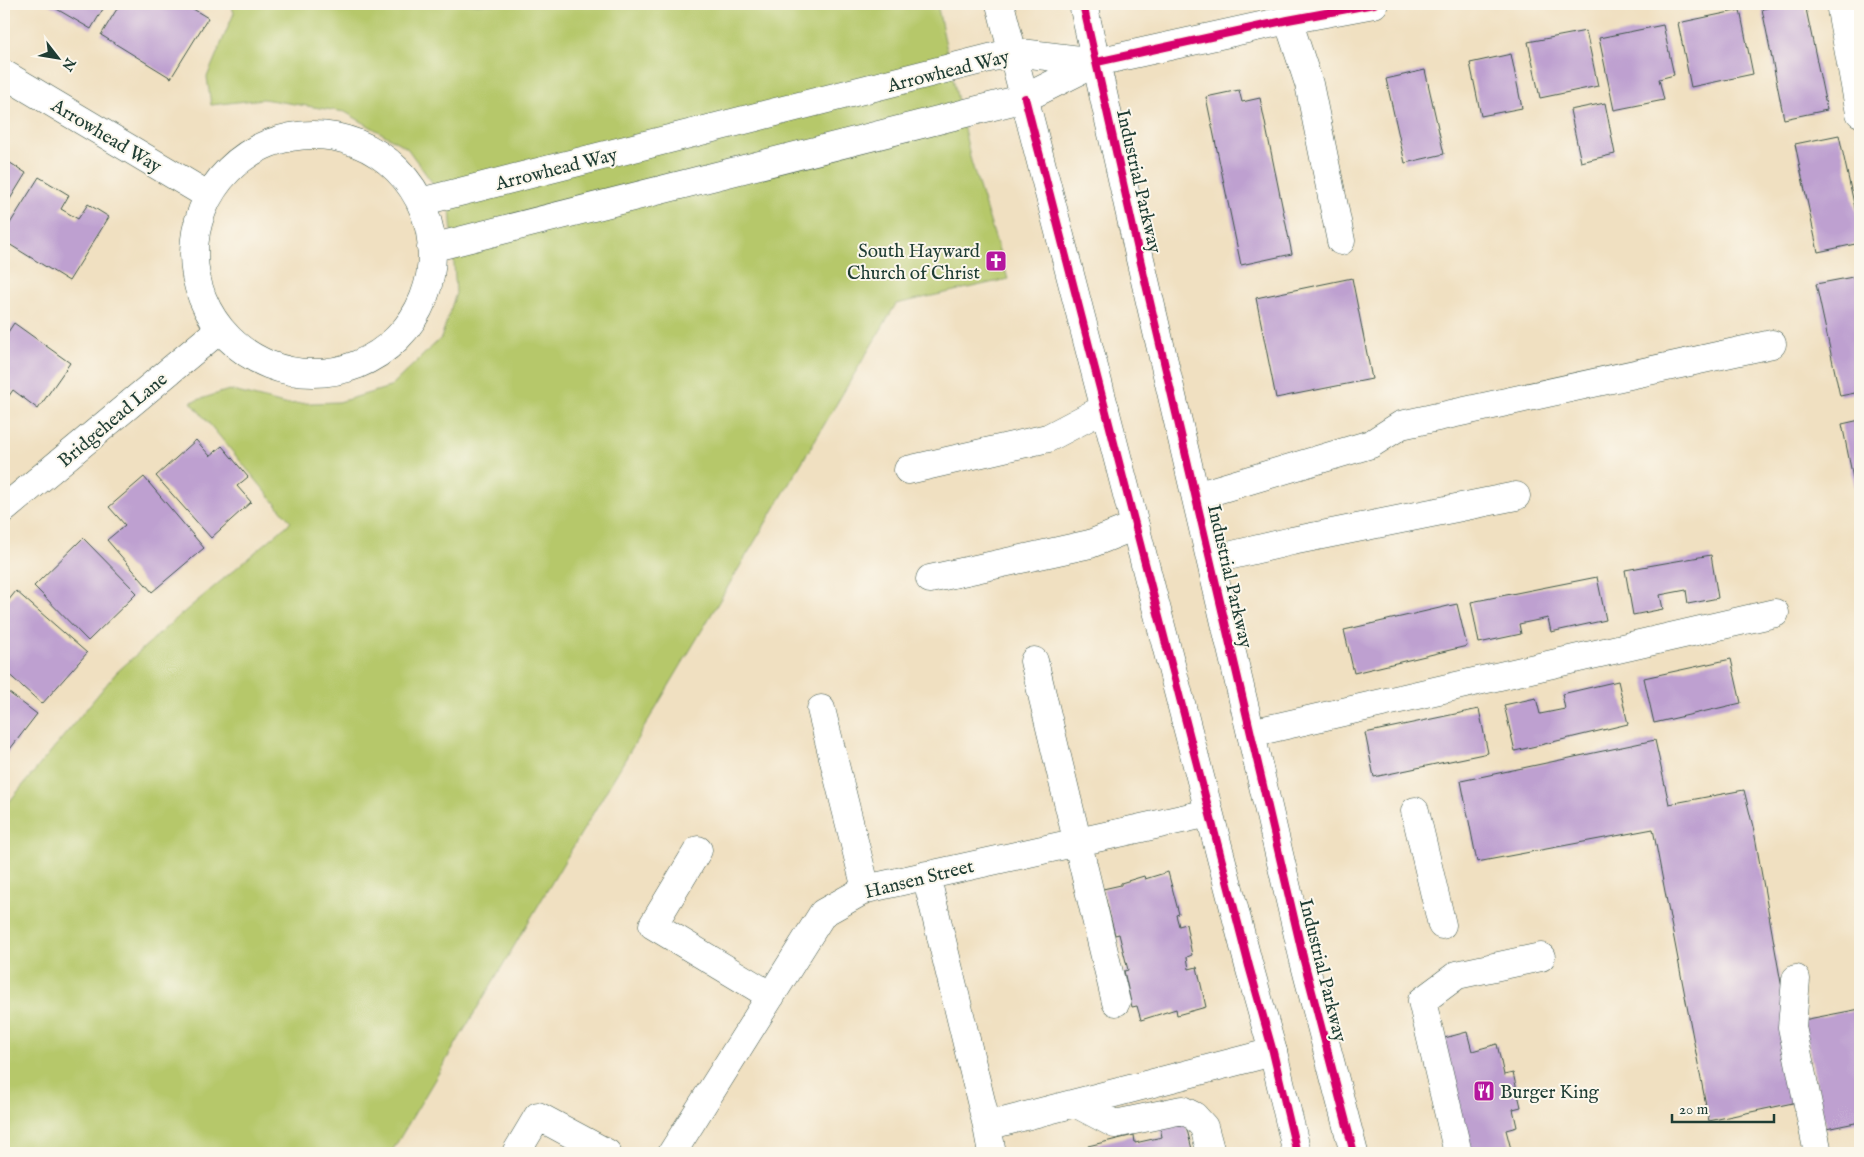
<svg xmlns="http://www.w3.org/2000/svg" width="1864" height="1157" viewBox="0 0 1864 1157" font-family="'IM FELL English',serif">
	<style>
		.green { fill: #b6c86b; stroke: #6a8250 }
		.building { fill: #bea0d0 }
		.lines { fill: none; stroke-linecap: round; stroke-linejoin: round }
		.minor-casing { stroke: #3e5549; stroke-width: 29 }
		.major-casing { stroke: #3e5549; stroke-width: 29 }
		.minor { stroke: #fff; stroke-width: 28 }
		.major { stroke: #fff; stroke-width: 28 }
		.cycleway-casing { stroke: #fbf7ec; stroke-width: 11 }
		.cycleway { stroke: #d6006c; stroke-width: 8 }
		.labels { text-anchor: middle; stroke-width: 4; stroke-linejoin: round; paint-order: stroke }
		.street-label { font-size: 19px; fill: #1f3d34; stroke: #fbf7ec }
		.poi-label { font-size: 19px; fill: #1f3d34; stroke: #fbf7ec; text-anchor: end }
	</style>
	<rect width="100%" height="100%" fill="#fbf7ec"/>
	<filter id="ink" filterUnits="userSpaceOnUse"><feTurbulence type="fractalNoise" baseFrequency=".02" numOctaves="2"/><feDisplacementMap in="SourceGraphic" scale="10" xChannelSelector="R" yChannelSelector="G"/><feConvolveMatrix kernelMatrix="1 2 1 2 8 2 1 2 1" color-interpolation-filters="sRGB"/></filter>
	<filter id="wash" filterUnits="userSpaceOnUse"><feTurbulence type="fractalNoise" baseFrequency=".0096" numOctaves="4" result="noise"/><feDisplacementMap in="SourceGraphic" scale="20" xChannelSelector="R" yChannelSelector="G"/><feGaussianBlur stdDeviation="1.12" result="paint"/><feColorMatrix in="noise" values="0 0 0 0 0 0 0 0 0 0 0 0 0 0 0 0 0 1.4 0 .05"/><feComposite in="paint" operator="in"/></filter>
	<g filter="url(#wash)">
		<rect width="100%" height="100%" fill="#f0e0c1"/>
		<path class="green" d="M231 4H937L971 161 1008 279 896 304 391 1153H4V808L116 673 171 623 291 522 191 402 229 390 284 404 339 402 390 387 441 338 456 293 450 207 407 148 345 112 263 99 211 105 207 77 234 13Z"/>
		<g id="blocks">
			<path class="building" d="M48 4H106L91 29Z
				M120 4H185L208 18 171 78 101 35Z
				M1784 4H1805L1827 110 1784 119 1762 9Z
				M1740 10 1753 74 1691 87 1678 23Z
				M1663 25 1674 75 1659 79 1664 100 1614 110 1599 38Z
				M1586 31 1598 86 1540 98 1528 42Z
				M1511 54 1522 108 1481 116 1470 63Z
				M1425 70 1444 154 1405 163 1386 79Z
				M1239 90 1242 102 1260 98 1292 254 1241 265 1206 97Z
				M1605 103 1615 154 1581 162 1570 110Z
				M1839 135 1860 231V243L1818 252 1795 144Z
				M4 159 26 173 4 209Z
				M39 177 69 195 61 209 78 219 88 204 109 217 69 281 4 241V233Z
				M1858 276 1860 284V392L1840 396 1816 284Z
				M1352 278 1372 379 1276 398 1256 298Z
				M14 323 70 363 38 409 13 390 4 403V338Z
				M1860 420V508H1859L1842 424Z
				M196 440 210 456 222 446 248 477 237 486 251 502 211 538 156 476Z
				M144 477 204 548 152 592 107 540 125 525 109 507Z
				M83 538 137 593 88 641 34 586Z
				M1711 555 1718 598 1688 604 1686 590 1660 595 1663 609 1633 615 1625 570Z
				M1597 577 1606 620 1551 632 1548 618 1519 624 1521 634 1479 643 1471 602Z
				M16 591 87 653 42 704 4 670V606Z
				M1457 604 1467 646 1354 673 1344 630Z
				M1731 659 1741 703 1654 723 1644 678Z
				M1618 681 1628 724 1515 751 1504 705 1536 698 1540 714 1565 709 1562 694Z
				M4 689 37 714 4 757Z
				M1479 709 1488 753 1374 777 1365 733Z
				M1655 740 1669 804 1744 790 1754 831 1802 1101 1709 1121 1653 829 1477 862 1461 781Z
				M1168 872 1179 914 1176 915 1179 926 1186 924 1192 955 1187 957 1189 969 1197 967 1206 1007 1177 1015 1176 1009 1141 1020 1137 1006 1132 1007 1124 971 1128 970 1119 934 1115 935 1103 889 1121 885V883L1144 876 1145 879Z
				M1860 1009V1122L1826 1129 1803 1020Z
				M1467 1032 1472 1051 1497 1044 1504 1075 1513 1073 1521 1107 1513 1109 1517 1127 1506 1130 1512 1153H1467L1437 1040Z
				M1185 1122 1193 1153H1090L1088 1146 1134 1135 1135 1143 1162 1137 1160 1127Z"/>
		</g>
	</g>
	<g filter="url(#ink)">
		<use href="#blocks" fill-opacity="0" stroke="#3e5549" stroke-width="1"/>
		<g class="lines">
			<g class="minor-casing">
				<path id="minor" d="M1840 4 1860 113
					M1288 20 1309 84 1341 241
					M4 74 209 196
					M194 254a119 119 0 1 1 238 0a119 119 0 1 1-238 0Z
					M420 202 1013 52 1097 62
					M431 248 1025 98 1097 62 1288 20 1374 4
					M908 470 1048 438 1105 408
					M1196 496 1371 444 1401 425 1772 344
					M4 509 220 329
					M1211 560 1292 541 1516 496
					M930 579 1090 544 1135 526
					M1034 661 1116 1002
					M821 709 866 889
					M1251 733 1775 613
					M1415 811 1442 925
					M698 850 653 925 771 996
					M926 875 987 1126
					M1796 979 1792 1027 1818 1153
					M1075 1103 1115 1124 1182 1110 1194 1116 1204 1127 1211 1153
					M516 1153 538 1116 607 1153
					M672 1153 823 913 866 889 1209 813
					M992 1153 987 1126 1273 1052
					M1458 1153 1422 1001 1457 975 1541 957"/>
			</g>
			<g class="major-casing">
				<path id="major" d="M1000 4 1249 966 1273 1052 1297 1153
					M1083 4 1140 259 1304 961 1354 1153"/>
			</g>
			<use href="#minor" class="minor"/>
			<use href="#major" class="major"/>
			<g class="cycleway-casing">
				<path id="cycleway" d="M1083 4 1140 259 1304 961 1354 1153
					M1097 62 1288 20 1374 4
					M1025 98 1249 966 1273 1052 1297 1153"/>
			</g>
			<use href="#cycleway" class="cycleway"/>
		</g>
	</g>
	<defs>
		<g id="church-square" transform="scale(1.125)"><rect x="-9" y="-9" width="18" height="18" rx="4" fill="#b5179e" stroke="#fbf7ec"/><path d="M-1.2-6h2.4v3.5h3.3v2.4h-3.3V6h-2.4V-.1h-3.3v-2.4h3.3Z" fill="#fff"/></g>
		<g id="restaurant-square" transform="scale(1.125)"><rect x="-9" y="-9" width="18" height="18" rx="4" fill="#b5179e" stroke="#fbf7ec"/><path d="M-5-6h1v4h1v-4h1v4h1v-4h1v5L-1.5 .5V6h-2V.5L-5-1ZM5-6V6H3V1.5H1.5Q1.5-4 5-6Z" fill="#fff"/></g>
	</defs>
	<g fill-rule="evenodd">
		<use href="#church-square" x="996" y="261"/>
		<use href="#restaurant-square" x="1484" y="1091"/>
	</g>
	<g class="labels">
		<g class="street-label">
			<text transform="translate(948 70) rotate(-14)" y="7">Arrowhead Way</text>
			<text transform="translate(107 135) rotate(31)" y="7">Arrowhead Way</text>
			<text transform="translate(556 168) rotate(-14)" y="7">Arrowhead Way</text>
			<text transform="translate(1140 181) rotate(77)" y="7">Industrial Parkway</text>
			<text transform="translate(112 419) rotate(-40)" y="7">Bridgehead Lane</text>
			<text transform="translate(1231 576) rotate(77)" y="7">Industrial Parkway</text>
			<text transform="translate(919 878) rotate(-14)" y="7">Hansen Street</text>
			<text transform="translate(1324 970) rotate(76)" y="7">Industrial Parkway</text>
		</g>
		<g class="poi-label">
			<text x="980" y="257">South Hayward<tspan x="980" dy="22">Church of Christ</tspan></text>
			<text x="1500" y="1098" text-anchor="start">Burger King</text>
		</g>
	</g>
	<rect width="1864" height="1157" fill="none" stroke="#fbf7ec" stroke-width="20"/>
	<g transform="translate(58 58) rotate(121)" stroke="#fbf7ec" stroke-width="4" paint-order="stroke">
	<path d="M0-4L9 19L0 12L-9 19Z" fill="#1f3d34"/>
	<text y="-8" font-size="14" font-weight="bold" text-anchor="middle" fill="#1f3d34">N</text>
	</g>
	<path d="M1672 1114v8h102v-8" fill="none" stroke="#1f3d34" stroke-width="2.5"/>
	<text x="1679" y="1114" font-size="15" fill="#1f3d34" stroke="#fbf7ec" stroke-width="4" paint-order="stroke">20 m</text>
</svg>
